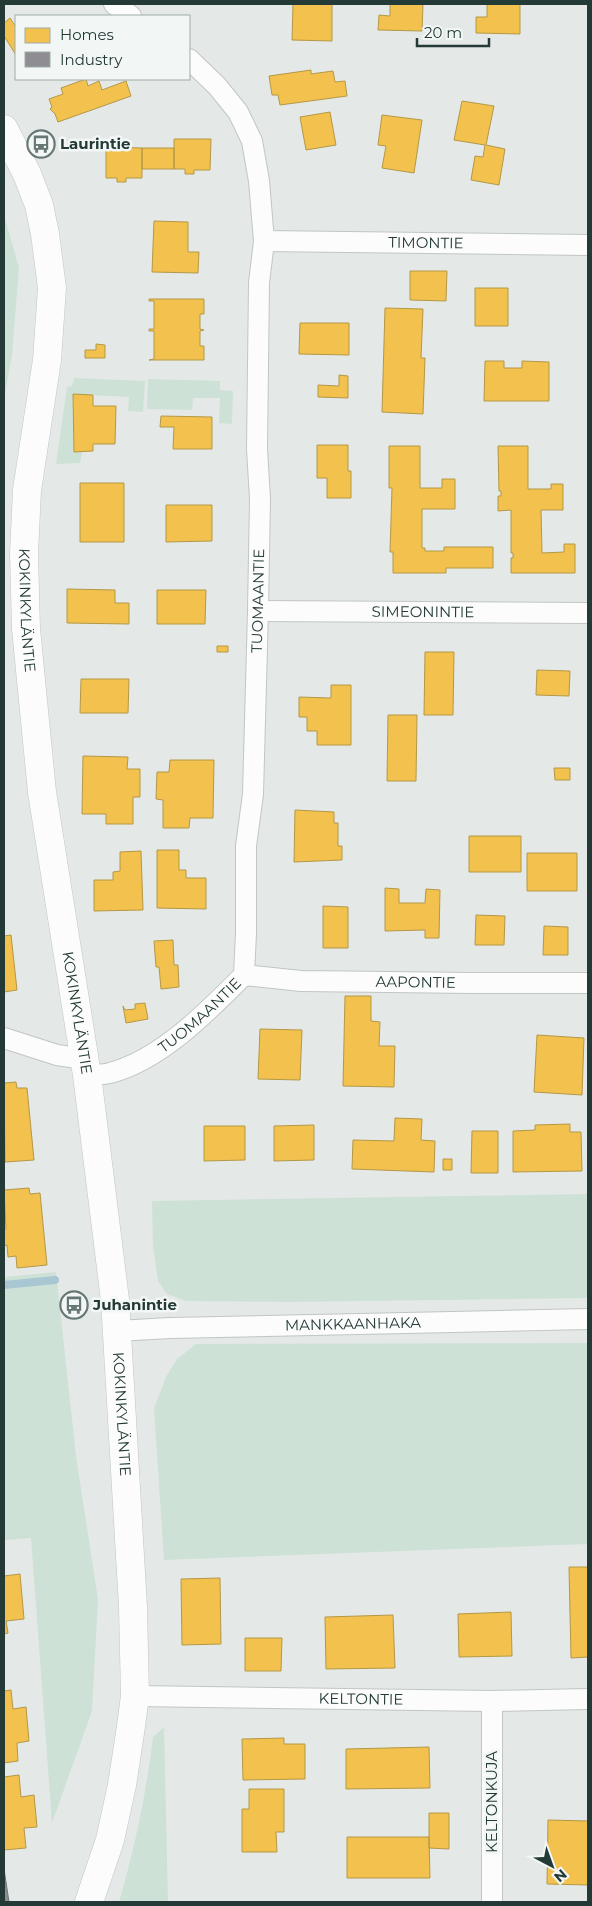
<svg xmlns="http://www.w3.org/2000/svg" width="592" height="1906" viewBox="0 0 592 1906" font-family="Montserrat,sans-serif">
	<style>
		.green { fill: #cee1d6 }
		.homes { fill: #f2c14e; stroke: #b49847 }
		.industry { fill: #8d8d92; stroke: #6d7477 }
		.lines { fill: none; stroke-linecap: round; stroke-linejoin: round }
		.stream { stroke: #a8c7d3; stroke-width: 8 }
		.street-casing { stroke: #c1c6c4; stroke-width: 22 }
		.secondary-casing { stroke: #c0c6c4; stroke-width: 29 }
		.street { stroke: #fbfcfb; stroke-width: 20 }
		.secondary { stroke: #fbfcfb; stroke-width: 28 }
		.labels { text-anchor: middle; stroke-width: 5; stroke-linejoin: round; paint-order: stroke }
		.poi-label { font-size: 15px; font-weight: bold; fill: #233a37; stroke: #f2f7f5; text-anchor: start }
		.street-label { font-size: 15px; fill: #233a37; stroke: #f2f7f5 }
	</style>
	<rect width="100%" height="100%" fill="#e4e9e7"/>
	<path class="green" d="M4 215 19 268 12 354 4 400Z
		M74 378 145 381 143 412 128 411 129 397 73 394 74 451 82 452 80 463 56 464 67 387 72 386Z
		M148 379 220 381V390L233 391 232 424 219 423 220 398H193L192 410 147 409Z
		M588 1194V1298L292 1302 186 1301 167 1294 158 1281 153 1246 152 1201Z
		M56 1272 76 1456 98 1599 92 1711 52 1823 31 1538 4 1540V1277Z
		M588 1343V1544L164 1560 154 1408 166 1377 177 1359 196 1344Z
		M164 1727 168 1902H119C135 1847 146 1794 153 1737Z"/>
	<path class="homes" d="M293 4H332V41L292 40Z
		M390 4H423L422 31 378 30 379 15 390 16Z
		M487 4H520V34L476 33V17H487Z
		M10 18 16 27V55L4 36V23Z
		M311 70V74L333 71 335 82 345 81 347 96 280 105 278 95H272L269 76Z
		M86 79 88 86 99 81 102 90 126 81 131 96 58 122 55 114 50 109 52 107 49 99 63 94 61 88Z
		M462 101 494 106 486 145 505 149 499 185 471 180 475 156 483 157 485 145 454 140Z
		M330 112 336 145 306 150 300 117Z
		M382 115 422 120 414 173 382 168 386 146 378 145Z
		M174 139H211L210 170H194V174H185V169H174Z
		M106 147 142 148V178H126V182H117V178H106Z
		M142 148H174V169H142Z
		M154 221 188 222V252H199L198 273 152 272Z
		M410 271H447L446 301 410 300Z
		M475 288H508V326H475Z
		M149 299H204V314H200V329L204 330 200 331V346H204V360H149L154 359V331H149V329H154V301H149Z
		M385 308 423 309 421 358H425L423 414 382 412Z
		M300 323H349V355L299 354Z
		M96 344 105 345V358H85V350H96Z
		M485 361H504V368H522V361L549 362V401H484Z
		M339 375 348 376V398L318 397V385L339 386Z
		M73 394 93 395V406H116L115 444H93V451L74 452Z
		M161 416 212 417V449H173L174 427H160Z
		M317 445H348V471H351V498H327V478H317Z
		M389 446H420V488H442V479H455V509H422V548H425V551H444V547H493V568H446V573H393V552H390L392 488H389Z
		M498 446H528V489H551V484H563V510H541L542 553 564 552V544H575V573H511V558H513V553H511V510L498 511V496H501V491H499Z
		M80 483H124V542H80Z
		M166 505H212V541L166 542Z
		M67 589 115 590V603H129V624L67 623Z
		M157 590H206L205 624H157Z
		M217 646H228V652H217Z
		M425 652H454L453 715H424Z
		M537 670 570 671 569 696 536 695Z
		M81 679H129L128 713H80Z
		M331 685H351V745H317V731H307V717H299V697L331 698Z
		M388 715H417L416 781H387Z
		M83 756 128 757 127 769H140V797H133V824H106V814H82Z
		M170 760H214L213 818H190L189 828H163V800L156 799 157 772H169Z
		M554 768H570V780H555Z
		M295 810 334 812V823H338V846H342V860L294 862Z
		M469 836H521V872H469Z
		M157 850H179V870H186V878H206V909L157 908Z
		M141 851 143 910 94 911V880H113V872L120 871V852Z
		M527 853H577V891H527Z
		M385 888 399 889V903H425L426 889 440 890 439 938H425V930L385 931Z
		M323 906 348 907V948H323Z
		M476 915 505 916 504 945H475Z
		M544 926 568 927V955H543Z
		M11 935 17 990 4 992V936Z
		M173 940 174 965H178L179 987 161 989 159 967H156L154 941Z
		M345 996H371V1021L380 1022 379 1046H395L394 1087 343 1086Z
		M145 1003 148 1019 126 1023 123 1006 125 1010 135 1009V1004Z
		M260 1029 302 1030 300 1080 258 1079Z
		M537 1035 584 1038 582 1095 534 1092Z
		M16 1082 17 1088H27L34 1160 5 1162 4 1083Z
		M395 1118 422 1119 421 1140 435 1141 434 1172 352 1169 353 1140 394 1141Z
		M570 1124V1132H581L582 1171 513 1172V1131L535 1130V1125Z
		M314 1125V1160L274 1161V1126Z
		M204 1126H245V1160L204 1161Z
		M472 1131H498V1173H471Z
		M443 1159H452V1170H443Z
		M29 1188 30 1194 40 1193 47 1265 17 1268 16 1256 8 1257 7 1245 4 1246V1229H6L4 1190Z
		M569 1567H588V1657L571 1658Z
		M20 1574 24 1619 6 1621 8 1633 4 1634V1576Z
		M220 1578 221 1644 182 1645 181 1579Z
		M511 1612 512 1656 459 1657 458 1614Z
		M393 1615 395 1668 326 1669 325 1617Z
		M245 1638H282L281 1671H245Z
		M11 1690 13 1709 26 1707 29 1741 17 1743 18 1761 4 1763V1691Z
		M284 1738V1744H305V1779L243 1780 242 1739Z
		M429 1747 430 1788 346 1789V1749Z
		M19 1775 21 1797 34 1795 37 1827 24 1828 26 1848 4 1850V1777Z
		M249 1789H284V1832H276L277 1852H242V1809H249Z
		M429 1813H449V1849L429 1848Z
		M548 1820 588 1821V1885L547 1884Z
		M347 1837H429L430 1878H347Z"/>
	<path class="industry" d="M4 1869 9 1902H4Z"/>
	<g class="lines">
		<path class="stream" d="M4 1285 55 1280"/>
		<g class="street-casing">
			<g id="street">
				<path d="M114 4 131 16"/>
				<path id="s1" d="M264 241 588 245"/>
				<path id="s2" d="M258 611 588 613"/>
				<path id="s3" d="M244 975 301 981 473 983H588"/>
				<path d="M4 1038 57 1055 84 1059"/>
				<path id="s4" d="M87 1075C95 1074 103 1075 110 1073 161 1060 208 1011 244 975L246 933V846L253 794 258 611 260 499 257 449 259 283 264 241 259 181 252 141 238 112 217 86 189 59"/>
				<path id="s5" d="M117 1331 170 1328 588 1319"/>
				<path id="s6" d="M135 1696 492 1701 588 1699"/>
				<path d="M492 1701V1902"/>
			</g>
		</g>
		<g class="secondary-casing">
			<g id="secondary">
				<path id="s7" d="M4 129 27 174 39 205 45 234 52 288 47 360 27 490 24 554 26 629 42 792 87 1075 115 1300 133 1607 135 1696 130 1733 122 1785 110 1840 89 1902"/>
			</g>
		</g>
		<use href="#street" class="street"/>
		<use href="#secondary" class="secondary"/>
	</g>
	<defs>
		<g id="bus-ring" transform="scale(1.4375)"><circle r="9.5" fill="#f2f7f5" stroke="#677775" stroke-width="1.5"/><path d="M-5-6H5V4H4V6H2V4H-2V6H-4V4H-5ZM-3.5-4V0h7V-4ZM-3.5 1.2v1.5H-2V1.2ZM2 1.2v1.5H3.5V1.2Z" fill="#677775"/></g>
	</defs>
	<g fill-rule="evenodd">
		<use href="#bus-ring" x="41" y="144"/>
		<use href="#bus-ring" x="74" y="1305"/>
	</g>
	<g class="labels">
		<g class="poi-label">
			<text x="60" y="149">Laurintie</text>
			<text x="93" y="1310">Juhanintie</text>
		</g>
		<g class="street-label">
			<text dy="5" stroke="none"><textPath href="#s1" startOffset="162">TIMONTIE</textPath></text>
			<text dy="5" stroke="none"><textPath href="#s4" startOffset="566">TUOMAANTIE</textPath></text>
			<text dy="5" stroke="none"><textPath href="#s7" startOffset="492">KOKINKYLÄNTIE</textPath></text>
			<text dy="5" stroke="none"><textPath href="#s2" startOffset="165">SIMEONINTIE</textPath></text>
			<text dy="5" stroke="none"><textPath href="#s3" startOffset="172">AAPONTIE</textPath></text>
			<text dy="5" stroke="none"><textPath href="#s7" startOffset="898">KOKINKYLÄNTIE</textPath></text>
			<text dy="5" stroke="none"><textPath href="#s4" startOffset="131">TUOMAANTIE</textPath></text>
			<text dy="5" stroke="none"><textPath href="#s5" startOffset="236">MANKKAANHAKA</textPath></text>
			<text dy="5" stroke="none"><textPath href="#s7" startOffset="1302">KOKINKYLÄNTIE</textPath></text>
			<text dy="5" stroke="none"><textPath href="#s6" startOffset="226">KELTONTIE</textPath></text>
			<text transform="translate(492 1802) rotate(-90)" y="5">KELTONKUJA</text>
		</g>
	</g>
	<rect width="592" height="1906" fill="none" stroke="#233a37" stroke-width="10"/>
	<rect x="15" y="15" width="175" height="65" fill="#f2f7f5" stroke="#9faba9"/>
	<rect x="25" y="28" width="25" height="15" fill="#f2c14e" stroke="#9faba9"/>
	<text x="60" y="40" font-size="15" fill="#233a37">Homes</text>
	<rect x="25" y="52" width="25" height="15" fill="#8d8d92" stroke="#9faba9"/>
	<text x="60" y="65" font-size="15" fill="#233a37">Industry</text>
	<g transform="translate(552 1866) rotate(139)" stroke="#f2f7f5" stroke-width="4" paint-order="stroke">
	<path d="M0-4L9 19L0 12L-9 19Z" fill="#233a37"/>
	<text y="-8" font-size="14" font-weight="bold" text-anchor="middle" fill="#233a37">N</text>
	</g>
	<path d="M417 38v8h72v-8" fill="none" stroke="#233a37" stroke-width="2.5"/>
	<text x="424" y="38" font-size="15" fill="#233a37" stroke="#f2f7f5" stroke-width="4" paint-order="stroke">20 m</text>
</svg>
